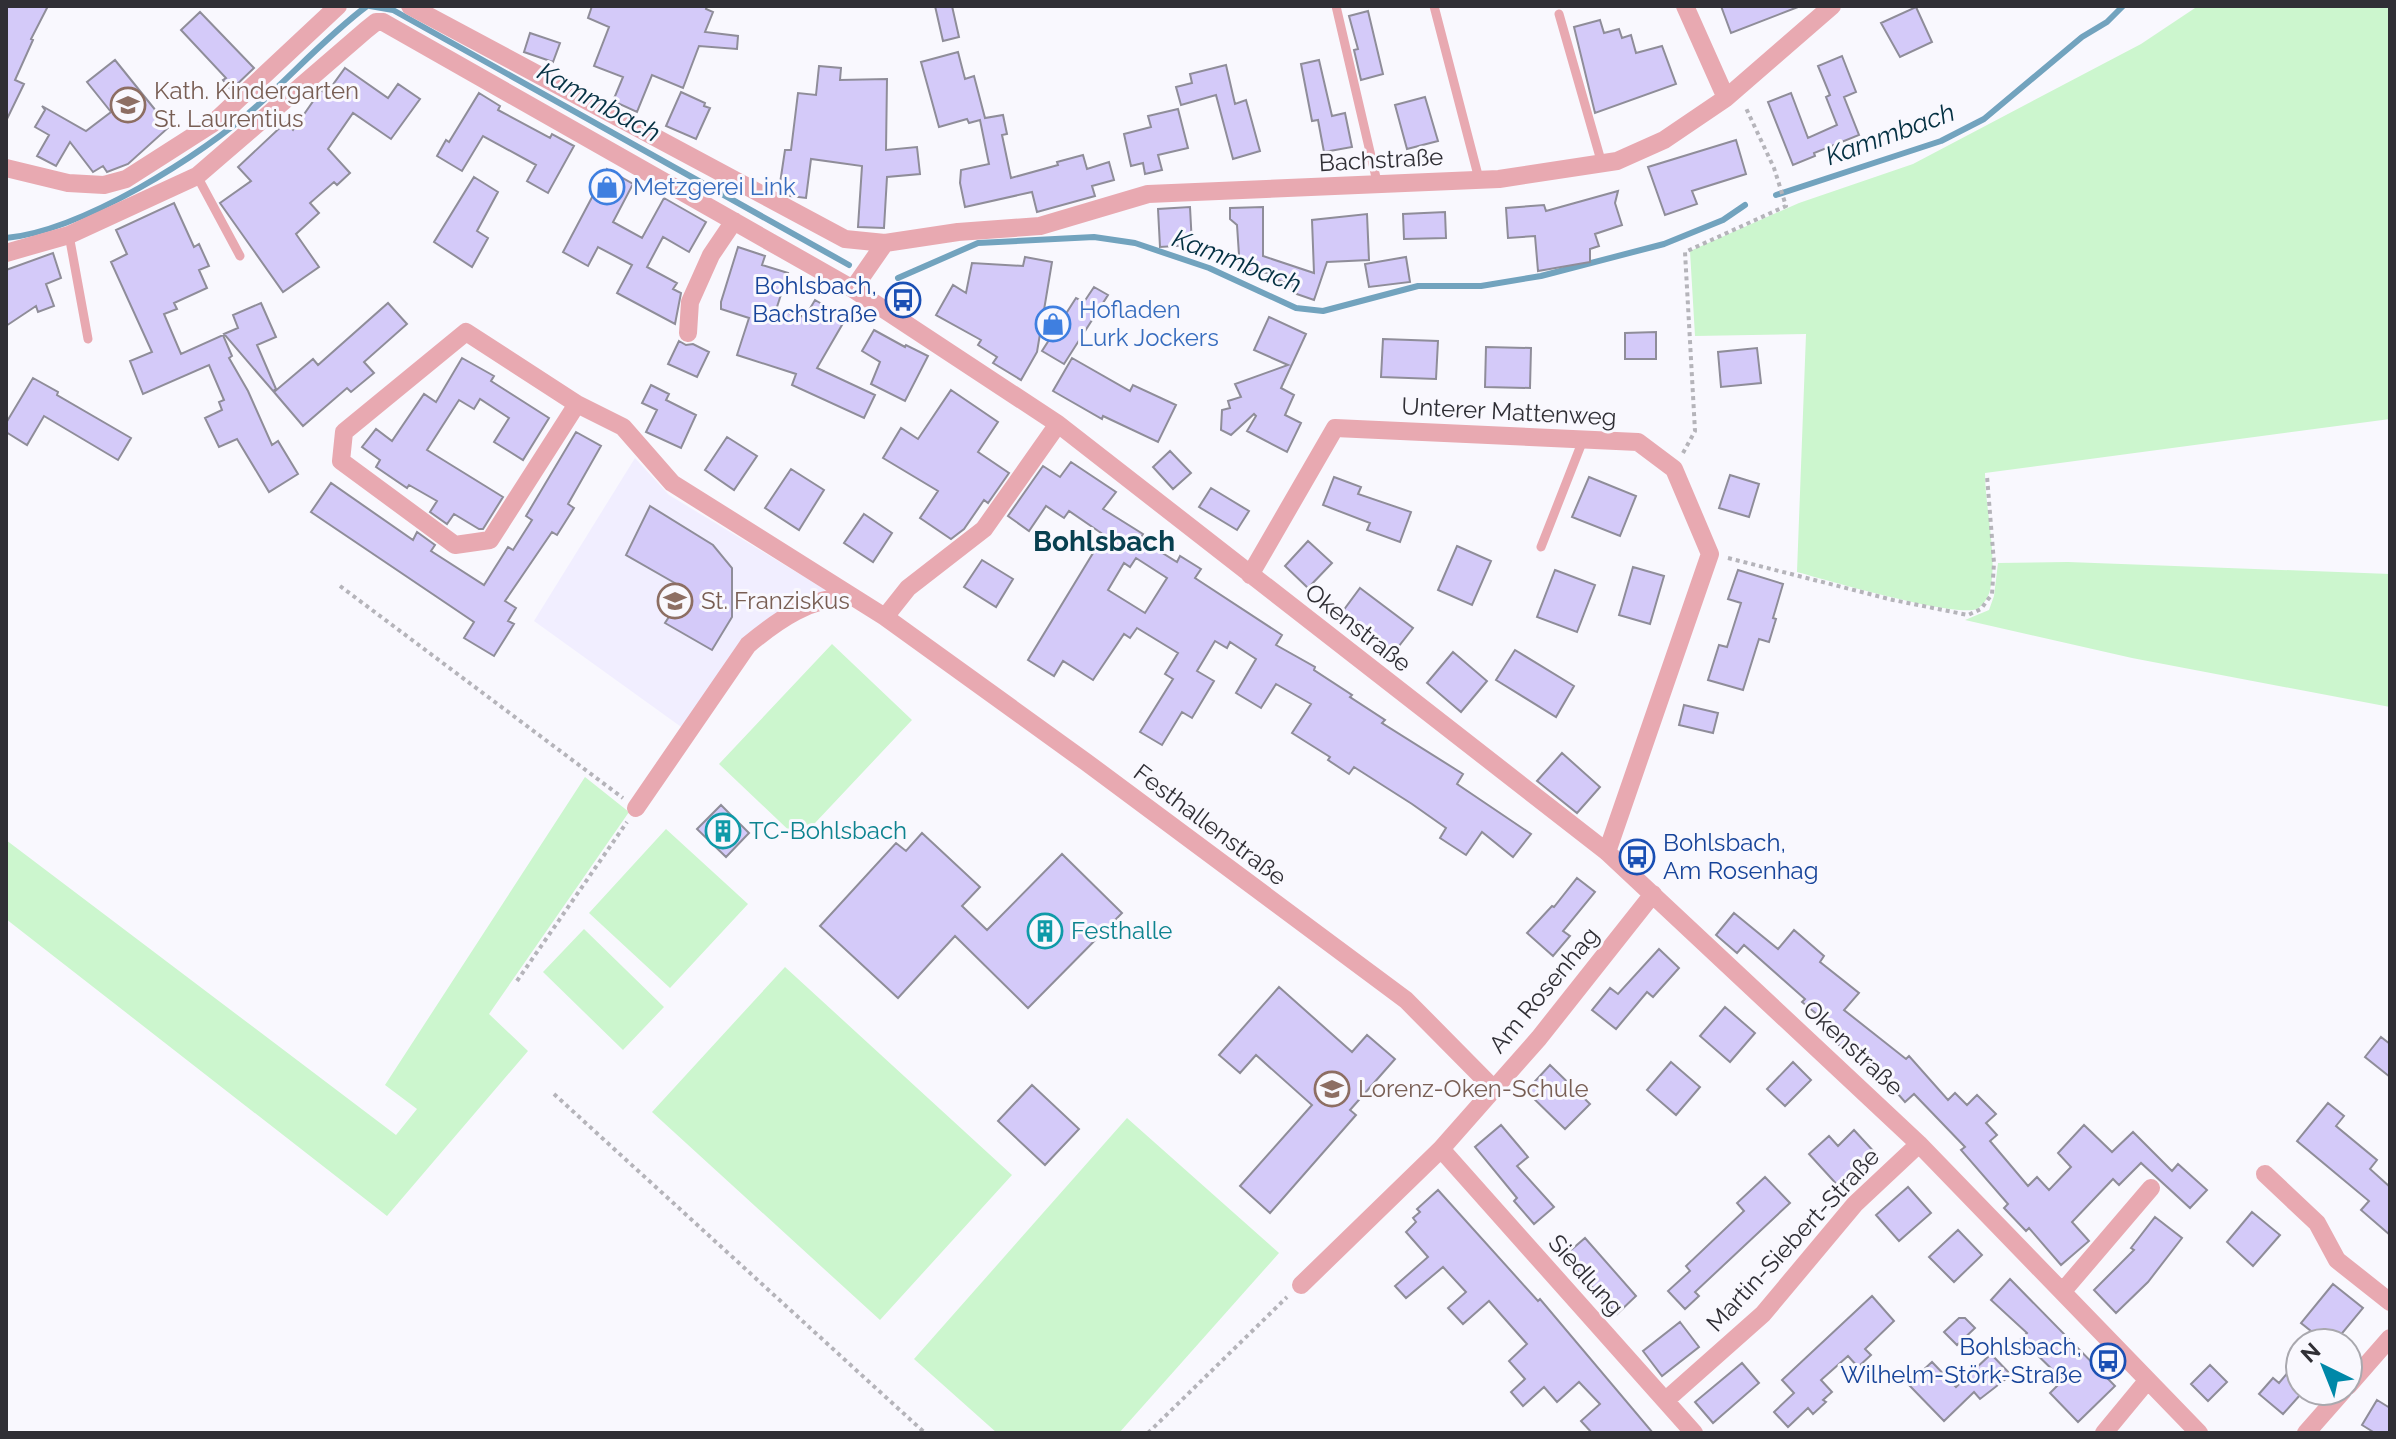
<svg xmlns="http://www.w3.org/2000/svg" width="2396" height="1439" viewBox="0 0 2396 1439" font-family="Raleway,sans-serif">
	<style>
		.built { fill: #f1eeff }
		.green { fill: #ccf6ce }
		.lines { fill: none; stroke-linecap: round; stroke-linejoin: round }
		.stream { stroke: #72a3be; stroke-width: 6 }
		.building { fill: #d4caf9; stroke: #8f8d99; stroke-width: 2; fill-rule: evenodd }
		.path { stroke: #b5b4ba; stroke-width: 4; stroke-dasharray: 4 4; stroke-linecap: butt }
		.service { stroke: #e8a9b1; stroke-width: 9 }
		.minor { stroke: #e8a9b1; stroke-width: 18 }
		.labels { text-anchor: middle; stroke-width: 6; stroke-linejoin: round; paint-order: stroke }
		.education-label { font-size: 24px; fill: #785e54; stroke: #f9f8fe; text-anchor: start }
		.street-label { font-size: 24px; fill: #302f35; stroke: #f9f8fe }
		.shop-label { font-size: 24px; fill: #366cbe; stroke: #f9f8fe; text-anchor: start }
		.transit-label { font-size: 24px; fill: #164399; stroke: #f9f8fe; text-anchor: end }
		.culture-label { font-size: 24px; fill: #0d838f; stroke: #f9f8fe; text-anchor: start }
		.water-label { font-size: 26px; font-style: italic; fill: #043042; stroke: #f9f8fe }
		.quarter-label { font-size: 28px; font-weight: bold; fill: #084050; stroke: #f9f8fe }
	</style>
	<rect width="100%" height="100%" fill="#f9f8fe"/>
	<path class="built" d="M635 458 669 495 826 590 780 612 684 729 534 621Z"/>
	<path class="green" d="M2198 6H2390V419L1985 473C1985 507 1998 558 1990 590 1989 596 1983 606 1977 609 1956 618 1826 580 1797 572L1806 334 1695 336 1690 251 1799 203 1913 164 2141 44Z
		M2068 562 2390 574V707L2132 658 1965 620 1989 610 1994 596 1998 563Z
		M832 644 912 720 799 840 719 764Z
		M585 777 629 812 489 1014 528 1051 387 1216 6 919V840L396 1135 417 1109 385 1085Z
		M666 829 748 904 670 988 589 913Z
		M584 929 664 1007 623 1050 543 972Z
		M785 967 1012 1175 880 1320 652 1112Z
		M1127 1118 1279 1253 1119 1433H997L914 1359Z"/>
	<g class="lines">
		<path class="stream" d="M370 6 393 10 849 265
			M1776 195 1941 141 1984 119 2082 37 2107 22 2123 6
			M6 238C81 231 202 156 258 105 295 72 327 36 367 6
			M898 278 978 243 1094 237 1135 243 1209 268 1296 308 1323 311 1418 286H1481L1541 276 1664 244 1723 220 1745 205"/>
	</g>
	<path class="building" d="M6 6H48L31 39 33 40 15 80 24 84 6 121Z
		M592 6H707L706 9 713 12 705 32 738 36 737 49 699 46 683 88 652 75 637 112 613 101 623 77 594 66 609 27 588 18Z
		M935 6H952L959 37 943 41Z
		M1721 6H1798V7L1731 33Z
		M1916 7 1932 42 1900 57 1881 23Z
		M1368 11 1383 74 1361 80 1354 50 1358 49 1349 16Z
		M200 12 254 68 231 90 223 80 226 78 181 30Z
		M1600 20 1604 33 1619 29 1622 38 1631 35 1636 53 1662 46 1676 84 1595 113 1574 27Z
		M530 33 560 43 553 62 524 52Z
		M958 52 965 79 974 76 985 118 1003 115 1007 134 1002 135 1011 178 1058 165 1057 162 1083 155 1087 169 1109 162 1114 180 1092 186 1095 196 1037 212 1032 192 965 207 960 183 961 170 989 164 980 120 969 123 967 119 939 127 921 62Z
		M1842 56 1856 92 1844 97 1859 135 1814 153 1815 156 1793 165 1768 102 1791 93 1808 138 1837 125 1826 97 1830 95 1818 66Z
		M115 60 169 127 128 164 107 172 103 166 93 172 70 142 56 166 37 156 49 135 35 127 45 110 42 106 86 131 111 112 87 82Z
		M1319 60 1332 116 1345 113 1352 147 1324 152 1318 120 1312 121 1301 64Z
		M1226 65 1235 104 1246 100 1260 151 1233 159 1216 95 1181 105 1176 87 1192 83 1190 74Z
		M819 66 841 68 840 80 887 79 886 150 917 147 920 174 887 177 884 228 858 227 862 166 811 159 806 198 790 196 779 190 785 150H791L798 93 816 95Z
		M345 68 388 98 398 84 420 99 391 139 353 113 328 149 350 173 337 185 334 182 310 203 319 213 296 234 319 267 283 292 220 203 251 181 238 167 286 122 293 130 321 90 326 94Z
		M681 92 705 103 704 106 710 108 696 139 666 126Z
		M479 93 500 106 498 110 550 138 552 134 574 146 548 193 527 181 536 165 483 136 462 171 437 156 446 140 449 142Z
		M1425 97 1438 141 1407 149 1395 105Z
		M1178 109 1188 148 1158 155 1162 170 1145 174 1143 163 1131 166 1124 134 1151 127 1148 116Z
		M1736 140 1746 174 1692 191 1697 204 1665 215 1648 167Z
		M607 169 633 184 613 222 642 238 664 198 706 222 689 252 663 237 647 267 677 283 673 289 681 293 675 324 617 293 632 265 598 247 588 266 563 252Z
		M474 177 498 192 477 231 488 238 472 267 434 242Z
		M1618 191 1615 203 1622 225 1595 234 1599 246 1590 249V262L1538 271 1535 236 1508 238 1506 208 1544 205 1546 211Z
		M174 203 194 247 199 244 209 266 199 270 207 288 174 303 177 309 164 314 181 354 223 335 232 356 229 358 248 391 272 445 278 441 298 474 269 492 237 439 219 447 205 418 222 410 219 402 224 400 209 365 143 394 130 361 152 352 111 262 127 254 116 230Z
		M1190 207 1192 245 1160 247 1158 209Z
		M1263 207V256L1314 273 1312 220 1367 214 1369 260 1327 262 1314 300 1291 292 1293 285 1275 279 1276 274 1240 270 1237 225 1230 219V208Z
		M1445 212 1446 238 1404 239 1403 214Z
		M738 247 765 256 762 265 788 273 776 310 805 317 815 300 846 318 817 368 875 395 864 418 792 385 796 374 737 355 749 318 721 309V302Z
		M53 253 61 278 46 284 54 306 38 312 36 306 6 326V270Z
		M1025 257 1052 262 1037 352 1021 380 993 363 997 357 978 345 981 340 936 315 953 285 966 293 972 263 1023 266Z
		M1406 257 1410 282 1369 287 1365 264Z
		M1094 287 1108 295 1064 364 1042 351 1076 298 1084 302Z
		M261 303 276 337 257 345 276 389 273 391 224 334 238 328 233 315Z
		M388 303 407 324 364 362 374 373 351 392 347 388 303 426 274 392 313 359 318 365Z
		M1269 317 1306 334 1281 388 1294 395 1285 415 1301 423 1287 452 1247 431 1256 416 1254 414 1231 435 1221 430 1222 410 1230 408 1228 401 1241 397 1235 384 1288 365 1254 350Z
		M874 330 905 347 906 345 928 356 905 401 871 384 880 362 862 351Z
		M1656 332V359H1625V333Z
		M1383 339 1438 341 1436 379 1381 377Z
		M679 341 686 345 693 344 709 352 697 377 668 364Z
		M1486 347 1531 348 1530 388 1485 387Z
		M1757 348 1761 383 1721 387 1718 352Z
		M462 358 494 376 491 381 549 418 523 460 494 442 509 418 480 399 474 409 459 400 427 450 503 497 483 529H479L454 514 447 524 430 512 437 501 409 485 407 488 376 467 380 460 362 447 376 429 392 441 424 394 436 402Z
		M1072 358 1130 391 1133 385 1176 405 1158 442 1103 416 1102 419 1053 391Z
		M33 378 58 392 57 395 131 438 118 460 44 416 27 445 6 432V423Z
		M651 385 669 394 666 400 696 415 681 448 646 432 657 410 642 403Z
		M951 390 998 422 978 452 1009 473 988 503 984 500 964 529 951 539 920 518 938 491 883 458 901 428 918 439Z
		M576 432 601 446 568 504 574 508 557 535 552 532 505 601 516 608 508 621 514 624 494 656 464 638 474 622 311 512 331 483 413 540 417 532 435 545 431 551 484 585 508 547 513 550 532 520 526 516Z
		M727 437 757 456 734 490 705 470Z
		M1170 451 1191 473 1173 489 1153 467Z
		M1071 462 1116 492 1103 509 1143 534 1140 539 1177 562 1180 556 1201 569 1195 578 1282 635 1276 645 1315 667 1314 670 1352 695 1350 697 1385 720 1382 723 1463 774 1457 784 1531 834 1513 857 1482 832 1466 855 1440 838 1446 828 1412 804 1354 767 1349 774 1328 760 1330 757 1292 733 1311 704 1276 684 1261 708 1236 693 1256 659 1230 642 1227 648 1215 641 1197 671 1214 681 1192 718 1182 712 1162 745 1140 732 1173 679 1165 674 1178 653 1137 628 1130 638 1124 634 1093 680 1063 661 1054 676 1028 660 1104 535 1069 511 1064 518 1046 506 1029 531 1008 516 1043 466 1060 477ZM1136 558 1167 578 1145 613 1108 590 1124 563 1130 567Z
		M791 469 824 490 799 530 765 508Z
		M1730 475 1759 484 1749 517 1719 508Z
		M1334 477 1361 487 1358 494 1411 512 1400 542 1367 530 1370 523 1323 505Z
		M1589 477 1636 496 1620 536 1572 517Z
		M1211 488 1249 511 1237 530 1199 507Z
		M650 506 713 545 732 568V617L712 650 665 623 680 600V586L626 555Z
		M864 514 892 533 873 562 844 543Z
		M1308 541 1332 563 1308 588 1285 566Z
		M1457 546 1491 561 1472 605 1438 590Z
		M982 560 1013 579 996 607 964 587Z
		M1633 567 1664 576 1650 624 1619 615Z
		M1555 570 1595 585 1577 632 1537 617Z
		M1738 570 1783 584 1773 618 1776 619 1769 642 1759 639 1743 690 1708 680 1719 645 1727 647 1741 603 1728 599Z
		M1360 588 1413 628 1395 651 1343 611Z
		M1515 650 1574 686 1556 717 1496 680Z
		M1453 652 1487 681 1461 712 1427 683Z
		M1684 705 1718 713 1713 733 1679 725Z
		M1562 753 1600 787 1577 813 1537 781Z
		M721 805 749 833 726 857 697 829Z
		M922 833 980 887 962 906 987 930 1062 854 1122 913 1028 1008 955 936 898 998 820 926 896 843 906 851Z
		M1577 878 1595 892 1563 931 1570 936 1553 956 1527 933 1552 906 1554 907Z
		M1734 913 1778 949 1794 930 1824 956 1820 962 1859 993 1844 1010 1906 1059 1909 1056 1948 1100 1955 1093 1967 1105 1977 1095 1996 1114 1986 1123 1997 1135 1990 1141 2028 1186 2037 1177 2049 1190 2071 1167 2058 1153 2084 1125 2112 1152 2133 1132 2172 1171 2178 1164 2207 1190 2190 1208 2141 1163 2119 1185 2113 1179 2072 1222 2089 1241 2061 1265 2029 1228 2026 1231 2004 1208 2008 1204 1961 1150 1965 1147 1914 1094 1905 1102 1870 1062 1867 1067 1835 1042 1841 1034 1802 1002 1805 999 1744 945 1737 953 1716 935Z
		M1659 949 1679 968 1653 997 1647 992 1616 1029 1592 1010 1610 988 1618 994Z
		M1279 987 1352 1052 1367 1035 1395 1059 1350 1110 1356 1115 1270 1213 1240 1186 1312 1105 1256 1055 1240 1073 1219 1055Z
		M1725 1007 1755 1033 1730 1062 1700 1036Z
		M2381 1037 2390 1044V1077L2365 1057Z
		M1671 1062 1700 1087 1676 1115 1647 1090Z
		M1793 1062 1811 1080 1785 1106 1767 1089Z
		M1550 1065 1590 1104 1565 1129 1526 1091Z
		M1032 1085 1079 1129 1045 1165 998 1121Z
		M2328 1103 2344 1116 2336 1126 2377 1160 2370 1169 2390 1187V1235L2361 1210 2369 1201 2297 1141Z
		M1501 1125 1528 1157 1517 1166 1554 1207 1534 1224 1514 1201 1517 1198 1475 1147Z
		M1854 1130 1877 1155 1841 1189 1809 1154 1829 1136 1838 1146Z
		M1765 1177 1790 1203 1695 1292 1699 1296 1685 1309 1668 1291 1690 1271 1686 1266 1744 1211 1737 1203Z
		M1908 1187 1931 1213 1899 1241 1876 1215Z
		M1438 1190 1538 1301 1540 1299 1653 1433H1592L1581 1421 1600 1404 1579 1382 1557 1402 1544 1387 1523 1406 1511 1392 1525 1379 1509 1361 1527 1344 1489 1301 1463 1324 1448 1308 1466 1292 1443 1267 1406 1298 1395 1286 1428 1257 1406 1232 1416 1222 1413 1218 1420 1212 1417 1209Z
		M2252 1212 2280 1235 2253 1266 2227 1242Z
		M2155 1217 2182 1238 2148 1282 2116 1313 2094 1290 2134 1250 2131 1248Z
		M1958 1230 1982 1255 1954 1282 1929 1257Z
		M1585 1238 1636 1296 1617 1314 1564 1256Z
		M2010 1279 2115 1386 2078 1422 2050 1393 2063 1380 2021 1339 2027 1333 1991 1300Z
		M2333 1284 2363 1308 2334 1343H2326L2301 1323Z
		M1872 1296 1894 1321 1865 1349 1871 1355 1858 1367 1848 1356 1821 1380 1832 1392 1823 1400 1826 1402 1813 1414 1808 1408 1788 1427 1774 1412 1794 1393 1782 1380Z
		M1959 1318H1965L1975 1328 1957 1345 1944 1332Z
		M1680 1322 1699 1347 1662 1376 1643 1351Z
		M1991 1354 2011 1375 1980 1399 1974 1392 1944 1421 1908 1384 1932 1362 1956 1387Z
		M2300 1358V1395L2283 1414 2259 1394 2273 1378 2279 1383Z
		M1742 1363 1759 1383 1713 1423 1695 1402Z
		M2210 1365 2227 1382 2208 1401 2191 1384Z
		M2377 1400 2390 1408V1433H2375L2362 1425Z"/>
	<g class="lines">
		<path class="path" d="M1683 453 1695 431 1685 252 1786 206 1774 168 1745 106
			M1728 558 1893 600 1968 615 1981 609 1992 594 1994 563 1987 476
			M340 586 623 798
			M517 981 627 822
			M554 1094 925 1433
			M1148 1433 1287 1297"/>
		<path class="service" d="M1336 6 1378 186
			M1434 6 1479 179
			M1559 14 1602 164
			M197 176 240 256
			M69 235 88 339
			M1541 547 1583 440"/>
		<path class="minor" d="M410 6 845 239 885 243 958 232 1040 226 1148 194 1499 179 1617 161 1664 140 1726 98 1832 6
			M1685 6 1726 98
			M383 22 853 289 1058 424 1607 852 1919 1144 2199 1433
			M6 168 68 183 104 185 126 179 212 124 338 6
			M6 253 69 235 197 176 366 30 376 22H383
			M853 289 885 243
			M688 333 690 302 711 255 734 221
			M577 404 490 540 455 545 341 461 344 432 466 332 577 404 623 427 672 483 885 617 1086 762 1406 1000 1493 1088
			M1250 575 1335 428 1638 442 1674 469 1710 554 1607 852
			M885 617 908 588 984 529 1058 424
			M636 808 748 645C779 619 810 598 851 596
			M1441 1149 1694 1433
			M2265 1174 2317 1223 2337 1260 2390 1302
			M1301 1285 1441 1149 1539 1038 1653 894
			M2063 1291 2151 1188
			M2348 1386 2390 1338
			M1666 1400 1763 1314 1855 1204 1919 1144
			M2104 1433 2147 1381
			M2306 1433 2343 1391"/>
	</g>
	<defs>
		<g id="school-ring" transform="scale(1.8)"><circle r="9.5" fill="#f9f8fe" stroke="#8d6e63" stroke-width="1.5"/><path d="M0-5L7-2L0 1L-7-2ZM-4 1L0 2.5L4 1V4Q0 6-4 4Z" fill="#8d6e63"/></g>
		<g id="shop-ring" transform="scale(1.8)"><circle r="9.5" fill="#f9f8fe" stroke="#3f7fe0" stroke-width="1.5"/><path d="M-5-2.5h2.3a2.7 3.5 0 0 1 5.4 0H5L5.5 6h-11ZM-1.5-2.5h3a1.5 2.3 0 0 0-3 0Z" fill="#3f7fe0"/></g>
		<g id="bus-ring" transform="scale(1.8)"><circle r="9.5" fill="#f9f8fe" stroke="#1a4fb4" stroke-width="1.5"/><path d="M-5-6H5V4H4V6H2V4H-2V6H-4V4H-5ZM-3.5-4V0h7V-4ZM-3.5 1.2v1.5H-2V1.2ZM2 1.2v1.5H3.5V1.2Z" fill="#1a4fb4"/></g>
		<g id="building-ring" transform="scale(1.8)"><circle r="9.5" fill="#f9f8fe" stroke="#0f9aa8" stroke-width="1.5"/><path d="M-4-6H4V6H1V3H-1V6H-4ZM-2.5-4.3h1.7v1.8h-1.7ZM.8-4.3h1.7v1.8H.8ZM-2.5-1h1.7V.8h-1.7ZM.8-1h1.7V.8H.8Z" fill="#0f9aa8"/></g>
	</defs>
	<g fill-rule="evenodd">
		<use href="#school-ring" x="128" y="105"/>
		<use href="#shop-ring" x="607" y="187"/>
		<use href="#bus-ring" x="903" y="300"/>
		<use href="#shop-ring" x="1053" y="324"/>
		<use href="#school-ring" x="675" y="601"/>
		<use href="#building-ring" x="723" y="831"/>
		<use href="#bus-ring" x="1637" y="857"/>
		<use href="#building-ring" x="1045" y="931"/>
		<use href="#school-ring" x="1332" y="1089"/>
		<use href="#bus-ring" x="2108" y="1361"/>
	</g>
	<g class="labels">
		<g class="education-label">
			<text x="154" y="99">Kath. Kindergarten<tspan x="154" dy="28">St. Laurentius</tspan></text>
			<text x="701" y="609">St. Franziskus</text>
			<text x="1358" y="1097">Lorenz-Oken-Schule</text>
		</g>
		<g class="street-label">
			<text transform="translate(1381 160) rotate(-3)" y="8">Bachstraße</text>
			<text transform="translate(1509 412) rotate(3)" y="8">Unterer Mattenweg</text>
			<text transform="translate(1358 628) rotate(38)" y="8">Okenstraße</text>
			<text transform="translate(1210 825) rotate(37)" y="8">Festhallenstraße</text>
			<text transform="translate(1544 990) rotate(-50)" y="8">Am Rosenhag</text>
			<text transform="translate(1853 1048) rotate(43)" y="8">Okenstraße</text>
			<text transform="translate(1793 1240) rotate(-47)" y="8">Martin-Siebert-Straße</text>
			<text transform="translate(1586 1275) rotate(48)" y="8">Siedlung</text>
		</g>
		<g class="shop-label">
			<text x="633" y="195">Metzgerei Link</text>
			<text x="1079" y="318">Hofladen<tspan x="1079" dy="28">Lurk Jockers</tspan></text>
		</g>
		<g class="transit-label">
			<text x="877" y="294">Bohlsbach,<tspan x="877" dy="28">Bachstraße</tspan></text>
			<text x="1663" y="851" text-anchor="start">Bohlsbach,<tspan x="1663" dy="28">Am Rosenhag</tspan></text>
			<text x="2082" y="1355">Bohlsbach,<tspan x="2082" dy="28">Wilhelm-Störk-Straße</tspan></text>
		</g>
		<g class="culture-label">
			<text x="749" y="839">TC-Bohlsbach</text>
			<text x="1071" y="939">Festhalle</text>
		</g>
		<g class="water-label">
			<text transform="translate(599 102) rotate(29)" y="9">Kammbach</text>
			<text transform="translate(1890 134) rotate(-20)" y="9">Kammbach</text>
			<text transform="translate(1237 261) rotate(21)" y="9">Kammbach</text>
		</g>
		<g class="quarter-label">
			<text x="1104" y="551">Bohlsbach</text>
		</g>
	</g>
	<rect width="2396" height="1439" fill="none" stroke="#302f35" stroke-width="16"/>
	<g transform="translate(2324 1367) rotate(317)"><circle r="38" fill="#f9f8fe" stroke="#a9a8ae" stroke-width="2"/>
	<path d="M0-6L14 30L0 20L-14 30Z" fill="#0088a8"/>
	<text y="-12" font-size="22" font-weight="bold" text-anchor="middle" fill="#302f35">N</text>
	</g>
</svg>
